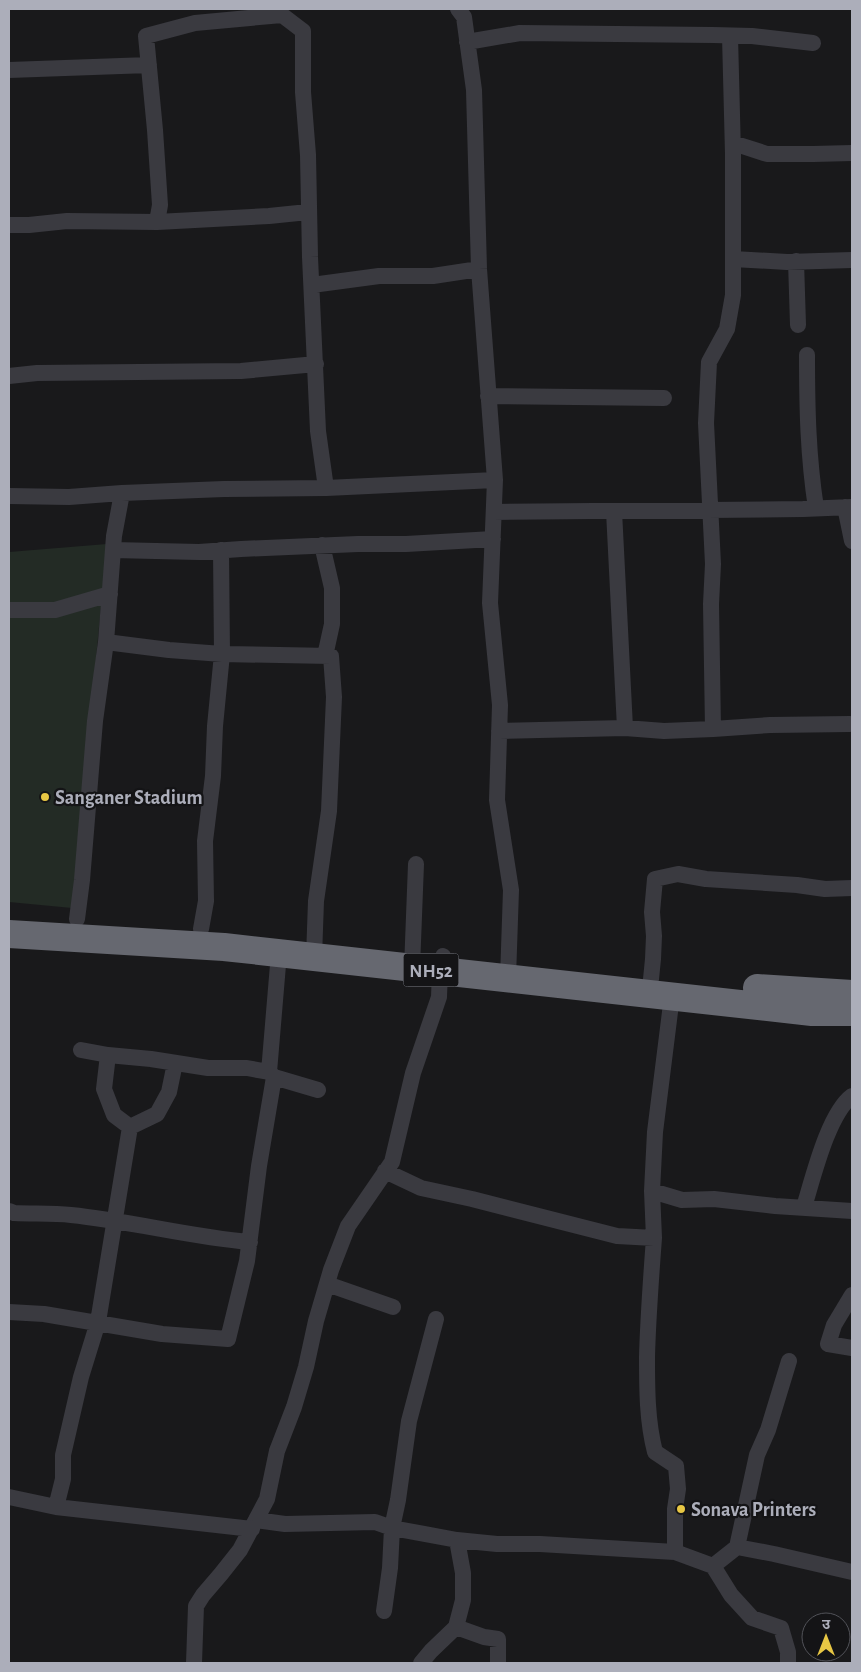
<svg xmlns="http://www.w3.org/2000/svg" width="861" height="1672" viewBox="0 0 861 1672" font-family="'Alegreya Sans','Noto Sans Devanagari',sans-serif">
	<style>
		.green { fill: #232b25 }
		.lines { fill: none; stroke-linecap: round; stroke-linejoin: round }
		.street { stroke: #3a3a40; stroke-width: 16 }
		.highway { stroke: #666870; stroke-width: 28 }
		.poi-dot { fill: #e8c744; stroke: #141416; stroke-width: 2 }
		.labels { text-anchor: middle; stroke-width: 4.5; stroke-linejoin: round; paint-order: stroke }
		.shield { fill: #141416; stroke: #7e8089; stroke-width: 1 }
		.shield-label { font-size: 19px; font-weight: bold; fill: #acaeba }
		.poi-label { font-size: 20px; font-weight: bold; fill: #acaeba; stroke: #141416; text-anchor: start }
	</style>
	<rect width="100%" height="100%" fill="#19191b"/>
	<path class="green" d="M107 544 72 908 9 902V552Z"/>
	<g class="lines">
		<path class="street" d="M458 9 464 17 474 90 479 269 495 480 490 603 500 705 497 800 511 890 508 978
			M730 36 733 154V295L727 329 709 362 706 423 713 564 711 604 713 729 770 725 850 724
			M467 42 520 33 713 35 752 36 813 43
			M9 70 149 65
			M733 143 767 154H813L852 153
			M308 212 269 216 157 222 160 205 155 130 146 36 195 23 282 15 303 31V92L308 155 310 257 318 431 326 488
			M9 225H29L67 221 157 222
			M733 259 787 262 852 260
			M796 261 798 325
			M312 285 379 276H433L479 269
			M807 355C807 408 808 456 816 508
			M9 376 37 373 241 371 316 364
			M488 396 664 398
			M9 496 69 497 122 493 224 489 326 488 495 480
			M845 507 852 541
			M614 511 625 728
			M494 512 803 509 852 507
			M322 545 332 588V624L325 656
			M113 550 199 552 241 549 358 544H406L493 539
			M9 610H55L110 594
			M106 642 169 650 222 654 331 656 334 697 329 811 316 901 314 957
			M499 731 625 728 664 731 713 729
			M77 919 82 880 95 721 106 642 114 536 122 493
			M201 929 206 901 205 841 213 776 215 726 222 654 221 550
			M412 968 416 864
			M651 979 653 959 654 936 652 912 655 879 678 874 706 879 797 885 825 889 852 888
			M81 1050 108 1055
			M274 1077 318 1090
			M130 1127 157 1114 169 1092 175 1063
			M652 1191 682 1200 714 1199 775 1206 852 1211
			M804 1207C813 1178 828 1114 852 1096
			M9 1211 14 1213C33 1214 52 1213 71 1215 131 1221 190 1237 250 1242
			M654 1238 652 1191 655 1132 672 996
			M327 1284 393 1307
			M852 1295 834 1325 828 1344 852 1348
			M9 1312 44 1314 162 1334 228 1339 247 1261 259 1166 274 1077 269 1072 279 953
			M789 1361 768 1430 757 1455 737 1547 774 1554 852 1572
			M9 1497 56 1507 63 1479V1455L81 1377 98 1322 130 1127 114 1115 104 1089 108 1055 151 1059 208 1068H247L269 1072
			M56 1507 252 1529
			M256 1520 285 1524 375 1522 392 1528 457 1540 497 1544H540L675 1552V1509L678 1489 676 1466 655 1452C647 1421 647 1389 647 1357 648 1317 651 1278 654 1238L617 1236 472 1199 421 1188 385 1171
			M737 1547 713 1566 731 1595 752 1618 781 1628 788 1652V1663
			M675 1552 713 1566
			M384 1611 390 1568 392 1528 398 1500 409 1421 436 1319
			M456 1627 484 1637 498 1639V1663
			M194 1663 196 1606 203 1595 221 1574 240 1550 267 1499 277 1451 294 1407 306 1367 316 1321 331 1270 348 1226 392 1162 413 1073 439 997 440 971 443 956
			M421 1663 431 1651 456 1627 463 1600V1573L457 1540"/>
		<path class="highway" d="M9 934 224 947 812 1012H852
			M757 988 852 994"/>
	</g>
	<g class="poi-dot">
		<circle cx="45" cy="797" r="5"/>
		<circle cx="681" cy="1509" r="5"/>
	</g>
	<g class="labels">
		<rect class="shield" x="403.5" y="953.5" width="55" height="33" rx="4"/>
		<g class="shield-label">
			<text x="431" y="977">NH52</text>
		</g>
		<g class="poi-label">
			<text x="55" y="804">Sanganer Stadium</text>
			<text x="691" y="1516">Sonava Printers</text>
		</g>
	</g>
	<rect width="861" height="1672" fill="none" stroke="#acaeba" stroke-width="20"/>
	<g transform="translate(826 1637)"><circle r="24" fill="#141416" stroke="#515258"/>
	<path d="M0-4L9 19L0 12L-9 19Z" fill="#e8c744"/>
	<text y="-8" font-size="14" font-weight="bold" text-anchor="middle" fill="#acaeba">उ</text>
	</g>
</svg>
